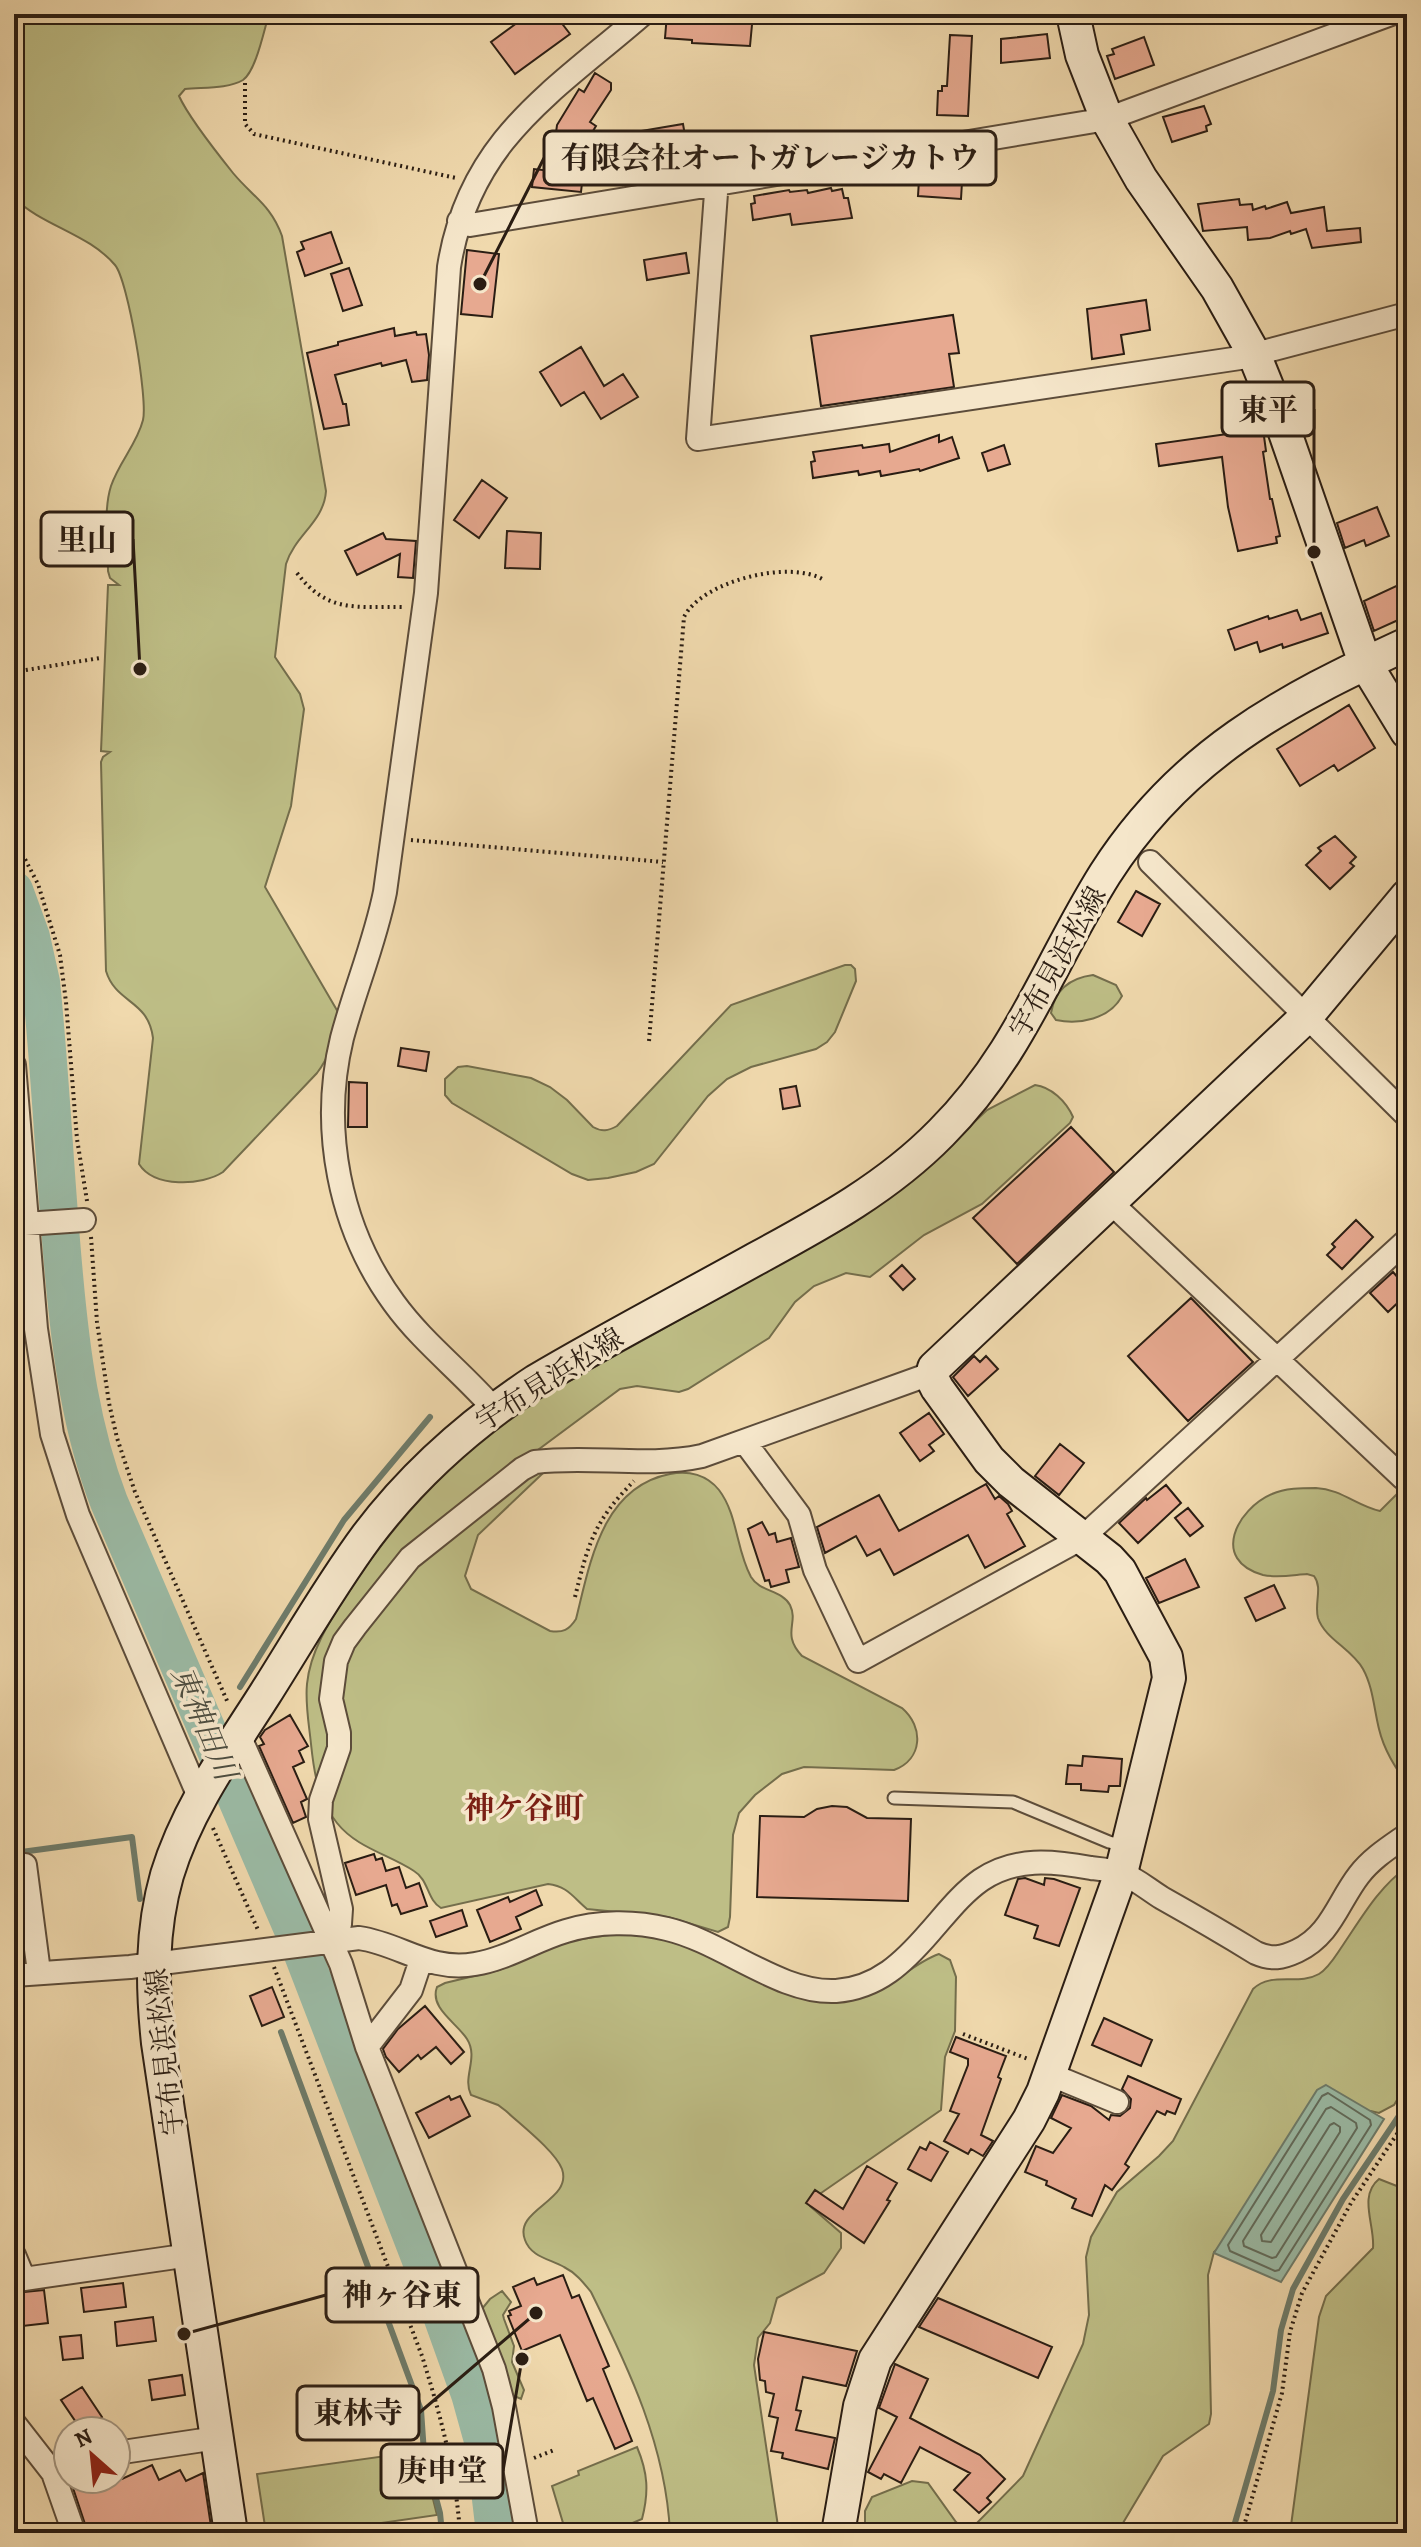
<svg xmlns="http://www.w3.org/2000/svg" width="1421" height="2547" viewBox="0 0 1421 2547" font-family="Alegreya,'Noto Serif JP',serif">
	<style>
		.green { fill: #bebe86; stroke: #746e4c; stroke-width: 2 }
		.water { fill: #9bbba6; stroke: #6e7c6b; stroke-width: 2 }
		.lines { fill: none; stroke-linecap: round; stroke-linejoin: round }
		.shore { stroke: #626c5c; stroke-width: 2 }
		.stream { stroke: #6e7c6b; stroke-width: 6 }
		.river { stroke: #9bbba6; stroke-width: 38 }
		.building { fill: #e7a990; stroke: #2a1d13; stroke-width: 2 }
		.lane-casing { stroke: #5c4c3a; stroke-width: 15 }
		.street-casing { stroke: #5c4c3a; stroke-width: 26 }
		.secondary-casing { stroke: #2a1d13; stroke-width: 36 }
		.path { stroke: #2a1d13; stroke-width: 4; stroke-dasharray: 2 4; stroke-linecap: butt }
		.lane { stroke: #f5e6ca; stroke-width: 11 }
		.street { stroke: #f5e6ca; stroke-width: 22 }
		.secondary { stroke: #f5e6ca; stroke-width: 32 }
		.labels { text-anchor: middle; stroke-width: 7; stroke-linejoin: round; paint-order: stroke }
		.street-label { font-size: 28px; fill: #2a1d13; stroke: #f5e6ca }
		.water-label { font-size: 30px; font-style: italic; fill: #4c4c3f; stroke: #f5e6ca }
		.neighbourhood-label { font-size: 30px; font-weight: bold; fill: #7a1f14; stroke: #f5e6ca }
		.leader { fill: none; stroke: #2a1d13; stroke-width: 3 }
		.callout-dot { fill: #2a1d13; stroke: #f5e6ca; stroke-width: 3 }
		.callout { fill: #f5e6ca; stroke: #2a1d13; stroke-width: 3 }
		.callout-label { font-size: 30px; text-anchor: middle; font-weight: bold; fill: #2a1d13 }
	</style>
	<rect width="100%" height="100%" fill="#f0d9ad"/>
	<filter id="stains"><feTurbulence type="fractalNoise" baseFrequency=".0025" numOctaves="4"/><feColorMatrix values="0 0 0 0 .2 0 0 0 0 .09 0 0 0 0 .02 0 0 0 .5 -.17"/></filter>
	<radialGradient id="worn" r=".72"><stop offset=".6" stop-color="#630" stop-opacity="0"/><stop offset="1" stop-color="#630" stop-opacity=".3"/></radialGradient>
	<path class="green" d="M14 14H269C264 30 256 71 243 80 228 89 202 87 185 89L179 96C189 118 217 153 233 173 253 197 271 205 282 236L326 491C324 522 295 535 286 564L275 657 300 694 304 709 291 806 265 887 338 1012C336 1034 331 1055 317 1073L223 1172C202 1186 154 1188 139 1164L153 1038C148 999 116 1004 106 971L101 762 103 757 110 752 101 751 108 585H119L110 578 108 571C108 544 103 511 111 486 119 462 137 444 143 420 148 400 128 280 115 265 89 234 43 226 14 198V139L19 108 14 85Z
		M845 965H851L855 969 856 981 835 1032 827 1042 816 1049 751 1067 727 1079 708 1096 654 1164 636 1172 608 1178 588 1180 572 1174 452 1103 445 1095V1079L458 1067 467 1066 531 1078 550 1087 567 1100 593 1127C602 1132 608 1131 617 1126L731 1005Z
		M1093 975 1116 985 1122 996C1110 1019 1079 1025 1056 1020L1051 1013C1055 989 1070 978 1093 975Z
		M1035 1085C1051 1087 1066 1101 1073 1117L1070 1123 982 1204 924 1235 870 1277 846 1273 814 1286 795 1302 769 1338 688 1389 679 1392 637 1386 620 1389 519 1464 542 1474 478 1535 465 1576 471 1589 550 1631C563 1633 569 1630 576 1619 590 1563 602 1487 670 1474 689 1470 707 1475 719 1490 738 1515 736 1550 751 1577 760 1592 782 1590 790 1605 799 1624 781 1633 802 1656L902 1708C924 1727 923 1759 894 1770L804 1767 782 1774 755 1795 739 1813 733 1835 730 1917 728 1927 718 1932 668 1917 587 1909C573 1897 567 1886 548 1884L441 1908C427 1900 429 1880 414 1871 388 1854 357 1848 337 1823 318 1800 314 1773 311 1744 309 1724 305 1704 307 1684 310 1652 329 1622 346 1596 393 1521 453 1460 523 1407L852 1224 914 1179 987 1110Z
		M1407 1484V1784C1395 1767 1384 1750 1379 1729 1374 1709 1373 1687 1363 1669 1352 1649 1325 1639 1318 1618 1314 1603 1323 1588 1314 1576L1307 1574C1293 1575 1277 1578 1263 1575 1210 1560 1237 1509 1272 1494 1285 1488 1302 1488 1316 1488 1341 1489 1357 1506 1380 1511Z
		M1407 1867 1406 2085 1394 2105 1379 2113 1371 2111 1214 2252 1208 2275 1211 2414 1209 2424 1163 2456 1117 2533H865V2511L872 2497 912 2481 928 2483 956 2522C963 2529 968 2528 976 2524L1023 2476 1083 2344 1089 2315 1086 2257 1091 2237 1117 2192 1159 2156 1173 2141 1253 1989C1272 1971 1298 1986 1319 1974 1329 1968 1336 1955 1343 1945 1362 1917 1379 1887 1407 1867Z
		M616 1934C640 1935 664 1937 688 1947 746 1970 793 2013 859 1998 890 1991 910 1964 939 1954L950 1960 956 1977 955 2031 945 2057 941 2110 811 2200 810 2206 841 2233V2248L824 2273 777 2298 770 2323 758 2338 754 2365 779 2533H670C666 2446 629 2369 591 2292 583 2282 576 2273 564 2267 550 2259 531 2257 525 2240 513 2209 573 2201 562 2169 555 2151 521 2125 506 2111L498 2105 471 2095C462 2077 479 2058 467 2039 457 2023 429 2008 437 1987L445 1983 499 1970 568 1941Z
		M1379 2179 1407 2190V2533H1290L1319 2317 1326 2296 1373 2248C1375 2225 1358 2196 1379 2179Z
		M502 2291 511 2302 503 2315 504 2319 514 2346 512 2362 524 2390 521 2399 512 2395 481 2310 490 2299Z
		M637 2447C648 2473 649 2492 642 2519L609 2533H566L552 2486 579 2475 578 2471Z
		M421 2451 437 2515 312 2533H266L257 2474Z"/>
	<path class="water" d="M1326 2085 1384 2119 1281 2282 1214 2253 1317 2090Z"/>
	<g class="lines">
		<path class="shore" d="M1328 2093 1370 2120 1371 2125 1279 2270 1275 2271 1230 2251 1228 2245 1322 2096Z
			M1331 2107 1356 2123 1357 2128 1276 2257 1272 2258 1244 2246 1243 2241 1326 2109Z
			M1334 2123 1340 2127V2132L1271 2242 1262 2241 1261 2235 1330 2125Z"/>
		<path class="stream" d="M240 1687 344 1520 430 1417
			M196 1706 208 1701
			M14 1853 132 1837 140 1899
			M281 2032 421 2410 424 2453 440 2513 442 2533
			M1232 2533 1273 2391 1281 2330 1293 2289 1343 2199 1407 2104"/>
		<path class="river" d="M14 890 31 937 41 982C51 1080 55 1178 64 1275 71 1353 81 1429 109 1502L297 1939 436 2299 470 2394 485 2448 495 2533"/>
	</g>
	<path class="building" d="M529 14H549L560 21 570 34 515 74 491 42Z
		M667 14H753L750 46 692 43V40L665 38Z
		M1047 34 1050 58 1001 63V39Z
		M950 35 972 36 968 116 937 115 938 91H942V86H947Z
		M1144 37 1154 65 1115 79 1107 56 1114 54 1112 49Z
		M595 73 611 83V90L590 122 596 126 593 131 638 158 642 182 623 185 621 171 584 166 581 192 532 187 534 169 551 171 557 125 579 89 584 92Z
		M1204 106 1211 124 1206 126 1207 131 1172 142 1163 117Z
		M683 124 688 153 639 161 635 132Z
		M929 163 963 165 961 199 918 196 920 164Z
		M831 188 832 191 842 189 844 198H848L852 218 792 225 790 214 753 220 751 204 755 203 754 196 789 190 790 192 807 190 808 193Z
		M1239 199 1240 205 1252 204 1253 210 1265 206 1266 209 1287 202 1291 213 1324 207 1327 231 1360 228 1361 242 1312 248 1306 229 1291 234 1290 231 1270 238 1248 240 1247 227 1203 231 1198 204Z
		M331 232 342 263 305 276 297 252 304 249 301 242Z
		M467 250 499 254 492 317 461 314Z
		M686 253 689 273 647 280 644 260Z
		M349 268 362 305 343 311 331 274Z
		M1146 300 1150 330 1121 335 1124 354 1092 359 1087 309Z
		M953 315 959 353 949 354 954 387 821 406 811 336Z
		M394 328 395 336 416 332 417 335 426 334 429 355 427 380 412 382 406 360 382 366 381 363 335 375 343 404H346L349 425 324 429 307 353 338 345V342Z
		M581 347 604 386 623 374 638 397 601 419 584 392 561 406 540 372Z
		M1263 429 1266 451 1263 452 1270 499H1272L1280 536 1276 537 1277 543 1238 551 1228 507 1222 457 1159 466 1156 444Z
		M939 435V442L952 437 959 458 920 471 919 469 881 476 880 471 859 475 858 471 813 478 811 462 815 461 813 452 862 445 863 448 889 444 890 452Z
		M1004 445 1010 464 988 471 982 453Z
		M482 480 507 498 479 538 454 520Z
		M1377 507 1389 536 1366 546 1364 540 1345 548 1337 523Z
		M507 531 541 533 540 569 505 568Z
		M383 533 386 539 416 541 413 578 398 577 400 554 357 575 345 551Z
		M1407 581V616L1374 631 1364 601Z
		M1297 610 1301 620 1321 613 1328 633 1283 648 1282 644 1260 652 1257 642 1235 650 1228 630 1268 616 1269 619Z
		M1349 705 1375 748 1338 771 1334 765 1300 786 1277 749Z
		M1335 836 1356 857 1350 863 1354 866 1330 889 1306 865 1321 851 1318 848Z
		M1136 891 1160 904 1142 936 1118 922Z
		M401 1048 429 1052 426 1071 398 1066Z
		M349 1082 367 1083V1127H348Z
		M796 1086 800 1106 783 1109 780 1089Z
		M1071 1127 1114 1172 1017 1264 973 1218Z
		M1356 1220 1373 1237 1342 1269 1327 1255 1335 1247 1332 1244Z
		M902 1265 915 1279 903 1290 890 1276Z
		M1393 1272 1407 1288V1294L1388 1312 1370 1293Z
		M1191 1298 1253 1362 1188 1421 1128 1356Z
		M974 1356 980 1362 986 1356 998 1369 968 1396 953 1377Z
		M929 1413 944 1434 929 1445 934 1451 920 1461 900 1433Z
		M1060 1444 1084 1463 1059 1495 1035 1476Z
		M986 1484 995 1499 999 1496 1008 1504 1012 1511 1007 1514 1025 1546 985 1568 968 1535 894 1575 880 1549 867 1556 856 1536 825 1553 817 1527 879 1495 899 1531Z
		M1166 1485 1181 1503 1138 1543 1119 1523 1146 1498 1147 1500Z
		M1188 1508 1203 1526 1190 1536 1175 1518Z
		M762 1522 769 1535 775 1533 777 1542 791 1538 799 1567 786 1570 789 1582 771 1587 769 1580 765 1581 748 1529Z
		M1185 1559 1199 1587 1159 1603 1146 1578Z
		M1274 1585 1285 1608 1256 1621 1245 1598Z
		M290 1715 308 1746 299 1751 304 1762 293 1767 307 1799 301 1802 306 1817 293 1823 259 1746 264 1744 260 1737 265 1730Z
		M1083 1756 1122 1759 1120 1786H1109L1108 1792 1081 1790V1784H1066L1068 1765 1082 1766Z
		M832 1806 847 1807 867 1818 911 1819 908 1901 757 1897 760 1816 804 1817 817 1809Z
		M374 1854 376 1860 382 1858 386 1871 399 1867 406 1888 419 1883 427 1906 401 1914 397 1904 392 1906 386 1885 356 1895 345 1863Z
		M1025 1878 1044 1885 1045 1878 1054 1879 1080 1888 1059 1946 1034 1938 1038 1926 1005 1915 1018 1879Z
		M536 1890 542 1905 516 1917 521 1929 490 1942 477 1910 508 1897 510 1902Z
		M462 1910 467 1926 436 1937 430 1921Z
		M272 1987 284 2017 262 2026 250 1996Z
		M425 2006 464 2052 451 2064 436 2047 421 2059 418 2055 399 2072 386 2057 383 2049 398 2029Z
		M1104 2018 1152 2040 1141 2066 1092 2045Z
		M956 2037 1006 2056 998 2077 1001 2079 981 2135 993 2141 983 2156 971 2149 968 2154 944 2141 959 2114 950 2111 968 2065V2059L950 2052Z
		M1128 2076 1181 2099 1175 2114 1167 2111 1165 2115 1157 2111 1125 2164 1129 2167 1112 2190 1105 2185 1092 2216 1072 2208 1076 2199 1046 2185 1047 2181 1025 2172 1036 2146 1053 2153 1071 2128 1051 2118 1062 2095 1091 2106 1109 2120 1111 2115 1120 2116 1130 2108 1131 2099 1122 2089Z
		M449 2096 451 2100 460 2096 470 2116 429 2138 416 2113Z
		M930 2142 948 2152 931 2181 908 2169 920 2147 926 2150Z
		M867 2166 897 2183 887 2200 890 2201 864 2243 806 2203 815 2190 843 2209Z
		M563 2275 572 2298 579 2295 609 2366 603 2369 632 2441 615 2449 593 2398 587 2401 560 2335 522 2351 508 2316 511 2315 509 2311 521 2306 513 2287 534 2278 537 2285Z
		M123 2283 126 2307 84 2312 81 2288Z
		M44 2290 48 2323 14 2327V2293Z
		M938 2298 1052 2347 1038 2378 919 2327Z
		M153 2317 156 2341 117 2346 115 2322Z
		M764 2332 857 2351 846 2386 803 2377 796 2410 801 2411 796 2430 835 2438 828 2469 782 2458 783 2453 771 2451 778 2418 769 2416 774 2394 766 2392 765 2381 760 2380 758 2359Z
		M81 2335 83 2358 63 2360 60 2337Z
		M895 2364 928 2379 910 2418 980 2455 1005 2479 987 2498 991 2502 979 2513 954 2490 970 2473 920 2447 901 2483 884 2474 881 2479 868 2472 897 2417 879 2408Z
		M182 2375 185 2395 152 2400 149 2380Z
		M82 2387 102 2417 82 2431 61 2400Z
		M152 2465 159 2480 180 2470 186 2481 203 2473 212 2533H151L146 2523 126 2533H88L70 2479H122Z"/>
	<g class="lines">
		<g class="lane-casing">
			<path id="lane" d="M894 1798 1013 1802 1109 1842 1125 1846"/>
		</g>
		<g class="street-casing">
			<path id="street" d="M715 184 716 193 698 439 1240 358 1407 314
				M459 221 470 225 1107 119 1391 14
				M1150 862 1407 1116
				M14 1065 36 1329 52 1434 78 1515 200 1799
				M1109 1201 1403 1478
				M25 1224 84 1220
				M494 1409C462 1372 423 1343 394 1303 339 1228 320 1128 342 1038 355 989 375 942 385 892L426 593 449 267C469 140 553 92 643 14
				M744 1441 799 1515 815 1570 858 1661 1082 1538 1407 1240
				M239 1735 341 1964 367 2047 494 2369 504 2407 527 2533
				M14 1867 25 1865 39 1972
				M331 1941 340 1924 341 1909 320 1819 321 1800 339 1748V1733L331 1699 336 1661 344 1642 355 1627 410 1558 522 1469 535 1462C591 1455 646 1468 702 1456L933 1373
				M14 1975 130 1967 359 1938C401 1944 429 1972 475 1964 507 1959 535 1940 566 1931 598 1921 635 1921 667 1929 723 1942 780 1994 836 1991 878 1988 904 1962 930 1932 946 1914 961 1894 981 1880 1015 1857 1052 1861 1091 1868 1100 1869 1112 1870 1121 1873 1135 1878 1149 1890 1162 1898 1194 1916 1225 1934 1256 1953 1272 1960 1282 1958 1297 1951 1331 1935 1338 1902 1359 1875 1372 1858 1390 1847 1407 1835
				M367 2047 411 1990 421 1960
				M1049 2074 1117 2102
				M14 2255 24 2279 190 2255
				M14 2423 53 2473 74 2533
				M116 2453 217 2438"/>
		</g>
		<g class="secondary-casing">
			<path id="secondary" d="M1073 14 1082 55 1107 119 1141 179 1217 288 1254 354 1281 421 1365 663 1407 732
				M231 2533 158 2043C152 1986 151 1931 167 1875 187 1809 228 1752 265 1694 298 1642 330 1586 367 1536 413 1475 472 1423 536 1381 607 1339 680 1301 752 1261 820 1224 886 1189 941 1133 1020 1054 1048 965 1105 874 1181 755 1283 701 1407 644
				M838 2533 860 2406 875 2360 1029 2120 1043 2092 1121 1873 1169 1678 1166 1657 1120 1571 1109 1559 1011 1482 989 1460 937 1388 932 1378 934 1368 1306 1017 1407 896"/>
		</g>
		<path class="path" d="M245 83V124L254 134 456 178
			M297 573C328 614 357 606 403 607
			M14 672 100 658
			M14 838 38 884 60 955 66 1002 77 1139 87 1201
			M411 840 663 862
			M649 1041 684 617C702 581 790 559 824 580
			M91 1237 97 1322 109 1403 117 1438 135 1492 228 1703
			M575 1597C588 1544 594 1521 634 1481
			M213 1828 258 1930
			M274 1967 422 2356C440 2413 456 2473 460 2533
			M963 2034 1028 2059
			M448 2457 493 2449
			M534 2458 554 2450
			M784 2533 812 2524
			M1242 2533 1282 2393 1290 2332 1302 2293 1351 2203 1407 2119"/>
		<use href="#lane" class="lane"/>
		<use href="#street" class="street"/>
		<use href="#secondary" class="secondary"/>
	</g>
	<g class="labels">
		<g class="street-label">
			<text transform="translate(1057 962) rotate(-61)" y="10">宇布見浜松線</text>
			<text transform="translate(549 1379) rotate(-32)" y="10">宇布見浜松線</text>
			<text transform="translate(164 2052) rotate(-96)" y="10">宇布見浜松線</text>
		</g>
		<g class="water-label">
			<text transform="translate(204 1723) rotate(67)" y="10">東神田川</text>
		</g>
		<g class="neighbourhood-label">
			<text x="524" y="1818">神ケ谷町</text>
		</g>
	</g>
	<path class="leader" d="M480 284L544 158M1314 552L1314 409M140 669L133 539M184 2334L326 2295M536 2313L419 2413M522 2359L503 2471"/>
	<g class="callout-dot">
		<circle cx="480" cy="284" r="8"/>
		<circle cx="1314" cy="552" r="8"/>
		<circle cx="140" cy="669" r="8"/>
		<circle cx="184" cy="2334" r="8"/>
		<circle cx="536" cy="2313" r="8"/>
		<circle cx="522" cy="2359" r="8"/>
	</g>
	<g class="callout">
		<rect x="544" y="131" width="452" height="54" rx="8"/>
		<rect x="1222" y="382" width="92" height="54" rx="8"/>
		<rect x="41" y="512" width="92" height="54" rx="8"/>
		<rect x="326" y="2268" width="152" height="54" rx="8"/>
		<rect x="297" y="2386" width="122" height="54" rx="8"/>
		<rect x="381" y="2444" width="122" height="54" rx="8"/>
	</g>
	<g class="callout-label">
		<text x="770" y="168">有限会社オートガレージカトウ</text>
		<text x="1268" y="420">東平</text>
		<text x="87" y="550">里山</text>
		<text x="402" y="2305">神ヶ谷東</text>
		<text x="358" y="2423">東林寺</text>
		<text x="442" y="2481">庚申堂</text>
	</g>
	<rect width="1421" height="2547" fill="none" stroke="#f0d9ad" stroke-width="48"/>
	<rect x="16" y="16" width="1389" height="2515" fill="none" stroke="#2a1d13" stroke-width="4"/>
	<rect x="24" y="24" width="1373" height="2499" fill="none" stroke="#2a1d13" stroke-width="2"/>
	<g transform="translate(92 2455) rotate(333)"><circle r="38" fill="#f5e6ca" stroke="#a49681" stroke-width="2"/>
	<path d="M0-6L14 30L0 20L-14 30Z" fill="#8f2418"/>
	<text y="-12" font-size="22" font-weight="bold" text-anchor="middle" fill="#2a1d13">N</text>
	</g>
	<rect width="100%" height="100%" filter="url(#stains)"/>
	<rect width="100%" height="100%" fill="url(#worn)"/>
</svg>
